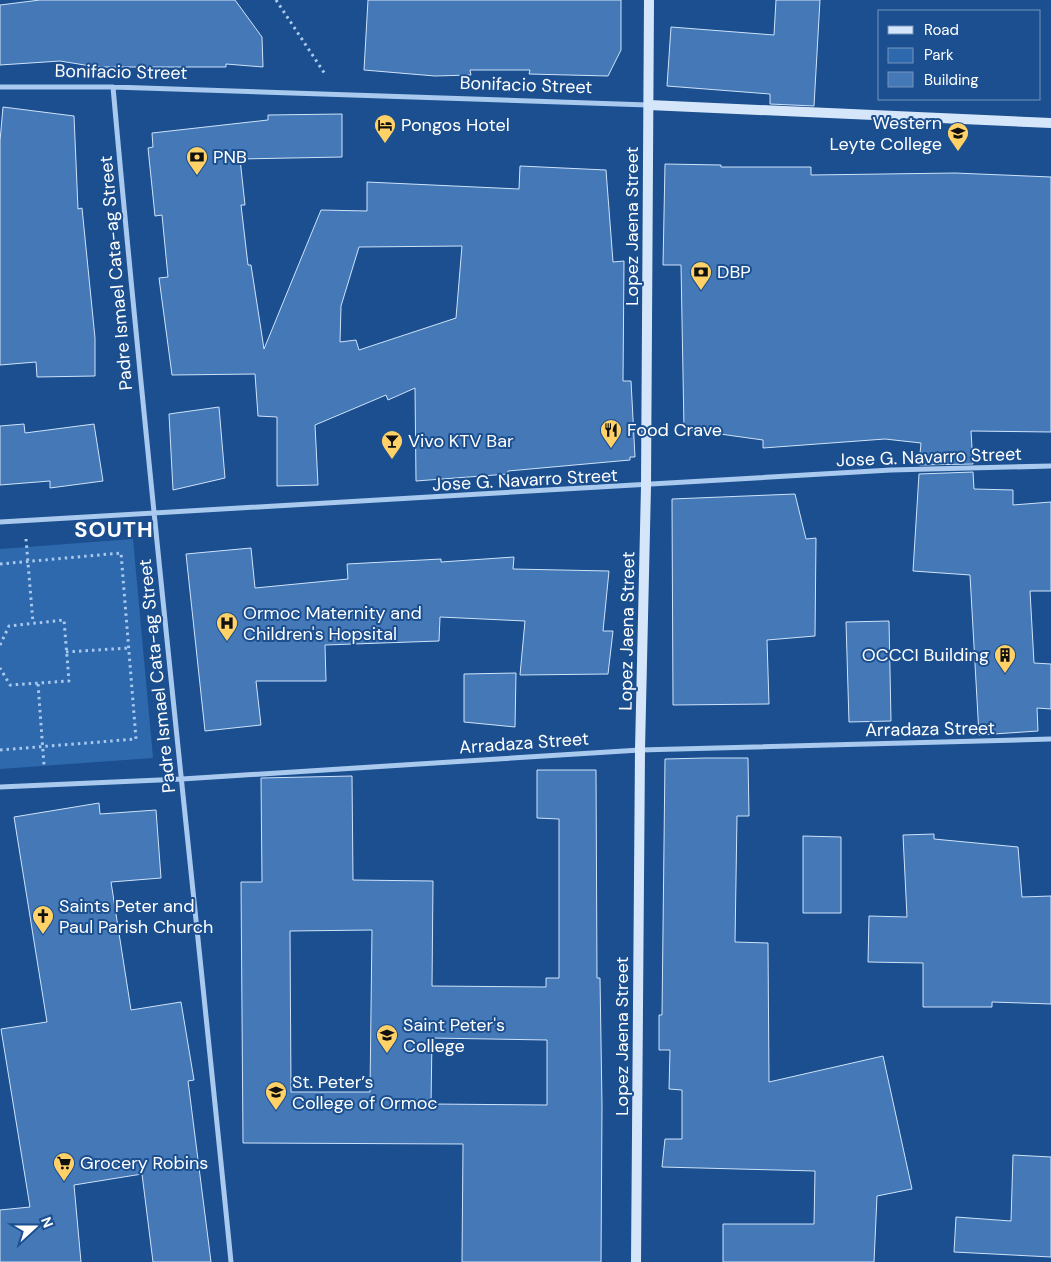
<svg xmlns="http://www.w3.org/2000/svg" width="1051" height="1262" viewBox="0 0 1051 1262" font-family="'DM Sans',sans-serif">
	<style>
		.green { fill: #2e69ad }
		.building { fill: #4478b7; stroke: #cfe3fa; fill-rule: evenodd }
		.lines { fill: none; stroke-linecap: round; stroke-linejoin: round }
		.path { stroke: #a9c9ee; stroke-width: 3; stroke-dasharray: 2.5 4; stroke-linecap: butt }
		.street { stroke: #a9c9ee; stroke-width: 5 }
		.secondary { stroke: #d6e6fa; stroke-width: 10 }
		.labels { text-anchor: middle; stroke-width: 4; stroke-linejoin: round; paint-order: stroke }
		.street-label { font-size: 18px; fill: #fff; stroke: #1b4f8f }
		.poi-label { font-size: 18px; fill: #fff; stroke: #1b4f8f; text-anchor: start }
		.district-label { font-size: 22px; font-weight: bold; letter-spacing: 1px; fill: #fff; stroke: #1b4f8f }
	</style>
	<rect width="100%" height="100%" fill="#1b4f8f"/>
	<path class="green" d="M133 539 153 758 0 769V549Z"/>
	<path class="building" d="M40 0H235L262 37 263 67 226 64V67H97L60 61 0 65V5Z
		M368 0H621V50L608 76 529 74 530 70H470L471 75 435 76 364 70Z
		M776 0H820L814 106 770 104V94L667 86 671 27 774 35Z
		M3 107 74 116 78 209 82 208 95 338V376L37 377 36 362 0 365V141Z
		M342 114V157L240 159 245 205H241L248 265H251L264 349 321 210 367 211V182L519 189 520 166 606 170 613 262 624 261 623 381H631L635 457H630V460L508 471V474L416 481 415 388 388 400 386 395 315 425 318 485 277 486V417L258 416 255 374 172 375 159 278 168 277 162 215 155 216 148 148 153 147 152 133 268 120V115ZM462 246 456 318 359 350 356 340 340 342 341 306 359 247Z
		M665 164 721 165V167H811V175L955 173 1051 177V432L971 431 973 464 919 465 921 443 885 439 763 448V440L684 429 681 265H663Z
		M219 407 225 478 173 490 169 414Z
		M24 424 25 433 94 424 103 481 50 488V481L0 485V426Z
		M973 472 974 489 1013 490V505L1051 502V591H1030L1034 663 1051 664V709L1037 708 1038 731 979 735 970 575 913 571 919 474Z
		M795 494 806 539 816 538 815 636 767 640 769 704 673 705 672 499Z
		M251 548 255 588 348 579 347 564 441 559V562L514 557 513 569 609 571 603 631H613L608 674 520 675 525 621 440 617 439 641 325 645 326 681H256L261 725 205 731 186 554Z
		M889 621 891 721 849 722 846 622Z
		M516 673 515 727 464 722V674Z
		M705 758H748L749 816H737L735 942 768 943 769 1082 883 1056 912 1189 877 1196 874 1262H723V1224H814L815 1171 662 1167 665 1139H682V1090L669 1089 670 1050H659V1015H662L665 759Z
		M537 770H596L597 978H600L602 1106 601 1262H462L463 1144 243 1143 241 882H262L261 778 352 776 353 880 433 881 432 986 546 987V978H559V819L537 818ZM372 930 370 1092H291L290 931ZM432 1038 547 1040V1105L431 1104Z
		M99 803 100 814 156 810 161 878 111 882 131 1010 181 1002 194 1080 188 1081 211 1262H153L142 1174 74 1185 81 1262H0V1210L30 1207 1 1029 47 1022 14 817Z
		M934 834V839L1018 847 1022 897 1051 896V1004L992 1002V1007H923V963L868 962 869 916 907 917 903 835Z
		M803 836 841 837V913H803Z
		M1013 1155 1051 1157V1257L954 1252 956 1217 1011 1221Z"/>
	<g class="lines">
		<path class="path" d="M276 0 325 74
			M26 539 33 623
			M0 564 121 553 136 739 0 750
			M0 645 9 626 64 620 69 681 10 685 0 668
			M66 652 129 648
			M38 684 44 765"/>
		<path class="street" d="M0 87H113L648 105
			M113 87C148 479 192 870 231 1262
			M0 522 891 470 1051 466
			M0 787 182 779 640 750 1051 739"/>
		<path class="secondary" d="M649 105 1051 123
			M636 1262 640 750 646 486 649 0"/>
	</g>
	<defs>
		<g id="hotel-pin" transform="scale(1.125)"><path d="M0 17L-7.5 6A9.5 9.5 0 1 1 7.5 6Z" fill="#ffd166" stroke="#1b4f8f"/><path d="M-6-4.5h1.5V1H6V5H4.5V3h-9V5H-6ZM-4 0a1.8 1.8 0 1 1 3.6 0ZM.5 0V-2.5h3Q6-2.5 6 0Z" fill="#111"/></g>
		<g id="university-pin" transform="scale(1.125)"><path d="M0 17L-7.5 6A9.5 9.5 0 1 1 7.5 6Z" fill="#ffd166" stroke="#1b4f8f"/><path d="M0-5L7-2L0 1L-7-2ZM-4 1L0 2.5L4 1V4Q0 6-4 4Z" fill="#111"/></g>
		<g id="bank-pin" transform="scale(1.125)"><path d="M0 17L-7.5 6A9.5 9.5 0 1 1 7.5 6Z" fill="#ffd166" stroke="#1b4f8f"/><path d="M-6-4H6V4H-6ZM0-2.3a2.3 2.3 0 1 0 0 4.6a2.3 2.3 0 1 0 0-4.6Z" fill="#111"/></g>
		<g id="restaurant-pin" transform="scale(1.125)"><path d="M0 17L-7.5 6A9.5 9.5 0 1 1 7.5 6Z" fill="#ffd166" stroke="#1b4f8f"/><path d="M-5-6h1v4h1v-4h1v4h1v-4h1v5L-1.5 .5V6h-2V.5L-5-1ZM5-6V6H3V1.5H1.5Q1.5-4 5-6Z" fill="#111"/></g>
		<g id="bar-pin" transform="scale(1.125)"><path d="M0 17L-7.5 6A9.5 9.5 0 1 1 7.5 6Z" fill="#ffd166" stroke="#1b4f8f"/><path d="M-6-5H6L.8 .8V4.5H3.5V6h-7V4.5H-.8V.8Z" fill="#111"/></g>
		<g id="hospital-pin" transform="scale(1.125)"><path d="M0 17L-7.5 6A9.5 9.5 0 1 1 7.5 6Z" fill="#ffd166" stroke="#1b4f8f"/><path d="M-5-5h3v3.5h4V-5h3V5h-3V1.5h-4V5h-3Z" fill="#111"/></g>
		<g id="building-pin" transform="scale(1.125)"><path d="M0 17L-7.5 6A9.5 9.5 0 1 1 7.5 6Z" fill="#ffd166" stroke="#1b4f8f"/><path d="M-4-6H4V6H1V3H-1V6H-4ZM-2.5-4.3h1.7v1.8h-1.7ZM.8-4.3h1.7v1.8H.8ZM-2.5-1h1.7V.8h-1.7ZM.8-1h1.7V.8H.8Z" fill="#111"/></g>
		<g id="church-pin" transform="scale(1.125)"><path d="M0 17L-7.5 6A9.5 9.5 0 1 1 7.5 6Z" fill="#ffd166" stroke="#1b4f8f"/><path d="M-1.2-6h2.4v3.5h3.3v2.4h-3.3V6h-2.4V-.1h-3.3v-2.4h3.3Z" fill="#111"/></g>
		<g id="school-pin" transform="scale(1.125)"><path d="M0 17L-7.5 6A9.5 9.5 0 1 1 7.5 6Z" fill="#ffd166" stroke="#1b4f8f"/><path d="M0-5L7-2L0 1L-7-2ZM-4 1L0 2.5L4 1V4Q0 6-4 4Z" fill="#111"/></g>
		<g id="supermarket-pin" transform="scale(1.125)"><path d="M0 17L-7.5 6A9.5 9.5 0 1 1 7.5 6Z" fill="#ffd166" stroke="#1b4f8f"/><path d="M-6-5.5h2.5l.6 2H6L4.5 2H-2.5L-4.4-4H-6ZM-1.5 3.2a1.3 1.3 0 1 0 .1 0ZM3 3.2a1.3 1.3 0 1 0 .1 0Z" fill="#111"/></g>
	</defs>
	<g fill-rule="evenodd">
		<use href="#hotel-pin" x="385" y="125"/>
		<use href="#university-pin" x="958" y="133"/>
		<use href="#bank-pin" x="197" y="157"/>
		<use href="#bank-pin" x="701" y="272"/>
		<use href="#restaurant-pin" x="611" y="430"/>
		<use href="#bar-pin" x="392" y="441"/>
		<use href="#hospital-pin" x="227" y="623"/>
		<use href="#building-pin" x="1005" y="655"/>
		<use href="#church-pin" x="43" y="916"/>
		<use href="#university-pin" x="387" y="1035"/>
		<use href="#school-pin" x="276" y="1092"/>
		<use href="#supermarket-pin" x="64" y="1163"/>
	</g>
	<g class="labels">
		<g class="street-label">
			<text transform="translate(121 72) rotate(1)" y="6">Bonifacio Street</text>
			<text transform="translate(526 85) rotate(2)" y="6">Bonifacio Street</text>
			<text transform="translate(632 226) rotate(-90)" y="6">Lopez Jaena Street</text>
			<text transform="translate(116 273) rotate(-95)" y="6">Padre Ismael Cata-ag Street</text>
			<text transform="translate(929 457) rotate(-2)" y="6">Jose G. Navarro Street</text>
			<text transform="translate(525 480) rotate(-3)" y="6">Jose G. Navarro Street</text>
			<text transform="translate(627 631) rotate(-89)" y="6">Lopez Jaena Street</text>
			<text transform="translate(157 676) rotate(-96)" y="6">Padre Ismael Cata-ag Street</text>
			<text transform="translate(930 729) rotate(-1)" y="6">Arradaza Street</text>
			<text transform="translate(524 743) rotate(-4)" y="6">Arradaza Street</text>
			<text transform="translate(622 1036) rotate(-90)" y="6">Lopez Jaena Street</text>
		</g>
		<g class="poi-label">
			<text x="942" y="129" text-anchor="end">Western<tspan x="942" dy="21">Leyte College</tspan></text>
			<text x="401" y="131">Pongos Hotel</text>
			<text x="213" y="163">PNB</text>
			<text x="717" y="278">DBP</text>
			<text x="627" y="436">Food Crave</text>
			<text x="408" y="447">Vivo KTV Bar</text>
			<text x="243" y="619">Ormoc Maternity and<tspan x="243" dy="21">Children's Hopsital</tspan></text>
			<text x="989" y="661" text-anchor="end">OCCCI Building</text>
			<text x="59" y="912">Saints Peter and<tspan x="59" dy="21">Paul Parish Church</tspan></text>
			<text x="403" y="1031">Saint Peter's<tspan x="403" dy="21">College</tspan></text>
			<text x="292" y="1088">St. Peter’s<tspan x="292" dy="21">College of Ormoc</tspan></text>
			<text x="80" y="1169">Grocery Robins</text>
		</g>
		<g class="district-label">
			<text x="114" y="537">SOUTH</text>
		</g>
	</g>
	<rect x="878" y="10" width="162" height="90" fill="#1b4f8f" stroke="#7695bc"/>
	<rect x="888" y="26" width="25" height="8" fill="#d6e6fa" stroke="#7695bc"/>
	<text x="924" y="35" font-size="15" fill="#ffffff">Road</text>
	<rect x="888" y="48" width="25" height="15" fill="#2e69ad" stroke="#7695bc"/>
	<text x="924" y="60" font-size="15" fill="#ffffff">Park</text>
	<rect x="888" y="72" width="25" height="15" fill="#4478b7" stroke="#7695bc"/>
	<text x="924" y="85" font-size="15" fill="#ffffff">Building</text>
	<g transform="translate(35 1227) rotate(69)" stroke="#1b4f8f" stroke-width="4" paint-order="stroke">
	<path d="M0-4L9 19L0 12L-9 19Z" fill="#ffffff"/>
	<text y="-8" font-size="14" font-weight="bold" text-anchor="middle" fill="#ffffff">N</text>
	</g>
</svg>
